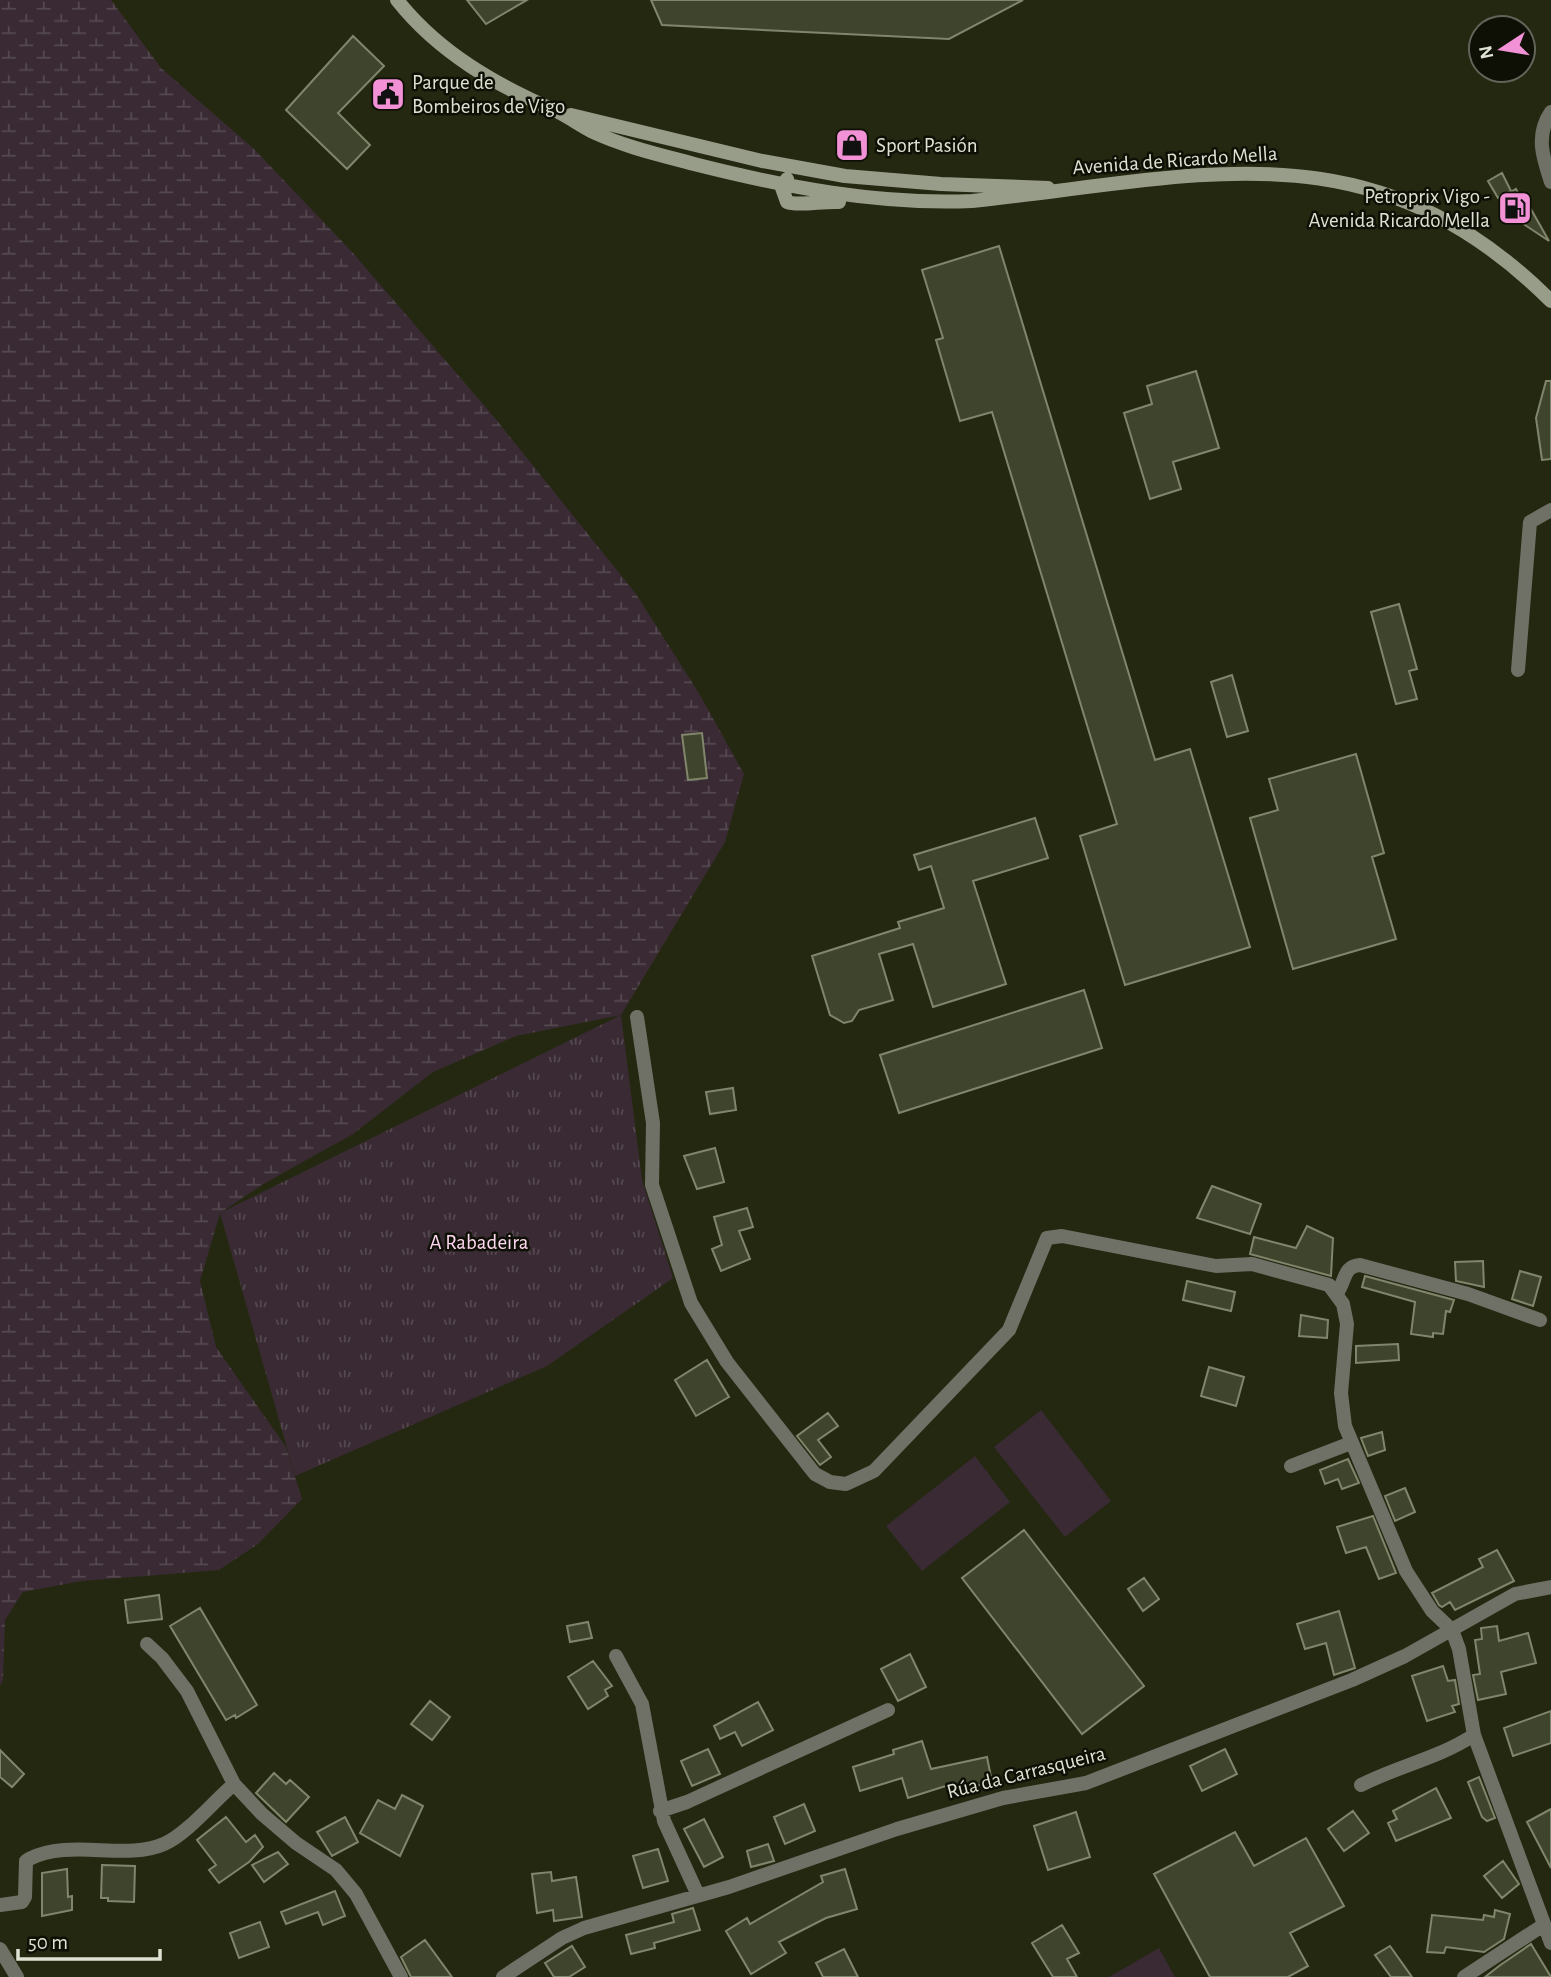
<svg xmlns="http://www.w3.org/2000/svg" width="1551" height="1977" viewBox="0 0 1551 1977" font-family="'Alegreya Sans',sans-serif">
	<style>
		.wetland { fill: url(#wetland-marsh) }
		.park { fill: url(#park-tufts) }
		.garden { fill: #392a34 }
		.building { fill: #3f442c; stroke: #80866b; stroke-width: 2 }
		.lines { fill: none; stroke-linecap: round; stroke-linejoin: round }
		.minor { stroke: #6f7166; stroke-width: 14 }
		.secondary { stroke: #989d8a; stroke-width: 14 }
		.labels { text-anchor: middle; stroke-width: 5; stroke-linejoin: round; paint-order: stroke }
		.poi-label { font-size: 21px; fill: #dee2d3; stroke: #0e1006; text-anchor: start }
		.street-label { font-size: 21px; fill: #dee2d3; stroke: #0e1006 }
		.park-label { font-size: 21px; fill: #fed6f0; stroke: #0e1006 }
	</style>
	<defs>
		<pattern id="wetland-marsh" width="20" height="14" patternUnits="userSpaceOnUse" patternTransform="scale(1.75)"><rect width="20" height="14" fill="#392a34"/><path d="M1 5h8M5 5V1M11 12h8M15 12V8" fill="none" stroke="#554950"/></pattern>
		<pattern id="park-tufts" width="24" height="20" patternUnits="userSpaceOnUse" patternTransform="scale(1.75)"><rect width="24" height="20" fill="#392a34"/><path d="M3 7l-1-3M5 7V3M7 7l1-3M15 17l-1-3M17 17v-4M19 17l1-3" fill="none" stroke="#554950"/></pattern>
	</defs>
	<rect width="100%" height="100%" fill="#242811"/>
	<path class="wetland" d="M0 0H111L161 68 254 149 353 253 494 417 636 594 700 695 744 774 725 842 621 1015 516 1036 433 1072 353 1134 265 1183 220 1213 200 1281 216 1347 286 1447 302 1499 258 1544 219 1570 82 1581 23 1592 5 1620 3 1680 0 1686Z"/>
	<path class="park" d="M621 1015 642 1180 673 1278 547 1366 295 1476 220 1213Z"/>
	<path class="garden" d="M1041 1410 1111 1501 1065 1537 994 1447Z
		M975 1456 1010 1502 922 1571 886 1526Z
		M1159 1948 1175 1977H1109Z"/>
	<path class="building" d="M467 0H527L486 24Z
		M651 0H1023L949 39 662 25Z
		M353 36 384 66 338 113 370 145 347 169 286 110Z
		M1502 173 1511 191 1498 198 1488 181Z
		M1516 189 1525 206 1528 204 1549 241 1510 215 1502 197Z
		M999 246 1155 760 1190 749 1250 947 1125 985 1080 836 1117 824 992 412 960 421 936 340 943 338 922 270Z
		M1196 371 1219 448 1173 462 1181 489 1150 499 1124 413 1152 404 1147 386Z
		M1546 381H1551V459L1542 460 1536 418Z
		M1399 604 1417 669 1409 671 1417 699 1396 704 1371 612Z
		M1232 675 1248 731 1227 737 1211 682Z
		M702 733 707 778 688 780 682 735Z
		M1356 754 1384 853 1372 857 1396 939 1293 969 1250 818 1278 810 1269 779Z
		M1035 818 1048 858 973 881 1006 984 933 1007 913 944 879 954 893 1000 859 1010 852 1021 844 1023 830 1015 812 956 900 928 898 922 944 908 931 866 919 870 914 855Z
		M1084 990 1102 1048 899 1113 880 1055Z
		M733 1088 736 1110 710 1114 706 1092Z
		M715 1148 724 1182 697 1189 684 1156Z
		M1212 1186 1261 1204 1250 1234 1197 1218Z
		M747 1208 753 1227 739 1231 750 1259 721 1271 712 1249 722 1245 714 1217Z
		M1307 1226 1333 1238 1331 1276 1250 1254 1254 1237 1296 1248Z
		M1483 1261 1484 1287 1456 1281 1455 1262Z
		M1520 1271 1541 1277 1533 1306 1512 1299Z
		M1365 1276 1454 1300 1450 1312 1446 1311 1443 1334 1433 1333V1337L1411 1334 1415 1302 1362 1287Z
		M1187 1281 1235 1292 1231 1311 1183 1300Z
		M1301 1315 1328 1320 1327 1338 1299 1336Z
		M1398 1344 1399 1360 1356 1363V1346Z
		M707 1360 729 1397 696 1416 675 1380Z
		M1209 1367 1244 1377 1236 1406 1201 1396Z
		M828 1413 838 1426 818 1440 831 1457 820 1465 797 1436Z
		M1382 1432 1385 1450 1368 1456 1361 1438Z
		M1348 1459 1359 1483 1342 1489 1338 1479 1325 1484 1320 1470Z
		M1405 1488 1415 1512 1395 1521 1385 1496Z
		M1373 1516 1396 1573 1379 1579 1366 1547 1346 1553 1337 1527Z
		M1024 1530 1144 1686 1082 1734 962 1578Z
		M1497 1550 1514 1581 1455 1610 1450 1602 1442 1607 1439 1605 1432 1593 1483 1567 1479 1559Z
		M1144 1578 1159 1599 1143 1611 1128 1589Z
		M159 1595 162 1619 128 1623 125 1600Z
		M200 1608 257 1705 236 1718 235 1715 226 1720 170 1626Z
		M1339 1611 1355 1668 1334 1675 1326 1643 1305 1649 1297 1624Z
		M588 1622 592 1638 570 1642 567 1626Z
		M1497 1626 1499 1641 1528 1633 1536 1663 1501 1672 1506 1694 1478 1700 1473 1675 1480 1674 1475 1640 1482 1639 1481 1628Z
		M910 1654 926 1687 898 1701 881 1669Z
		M593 1661 612 1686 605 1690 608 1696 588 1709 568 1677Z
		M1443 1666 1448 1681 1455 1680 1459 1704 1452 1706 1455 1712 1427 1721 1412 1676Z
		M430 1701 450 1717 432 1740 411 1724Z
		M758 1702 773 1730 742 1746 735 1732 720 1739 714 1726Z
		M1551 1711V1743L1513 1756 1504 1728Z
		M922 1741 931 1769 987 1757 992 1782 957 1790 955 1783 908 1798 902 1778 860 1791 853 1767 894 1754 893 1750Z
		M708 1749 720 1774 692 1786 681 1761Z
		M1225 1749 1237 1774 1202 1791 1190 1766Z
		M0 1750 24 1774 12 1787 0 1777Z
		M274 1773 286 1784 290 1780 309 1797 286 1822 256 1793Z
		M1479 1777 1495 1818 1487 1821 1482 1817 1468 1782Z
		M1436 1788 1451 1818 1396 1841 1388 1823 1397 1819 1393 1811Z
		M402 1795 423 1806 400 1856 360 1833 378 1800 395 1809Z
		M804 1804 815 1831 785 1844 774 1817Z
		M1551 1809V1868L1527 1822Z
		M1353 1811 1369 1833 1344 1851 1328 1829Z
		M1076 1812 1090 1857 1048 1870 1034 1826Z
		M226 1817 246 1842 255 1835 263 1847 249 1862 219 1883 209 1870 216 1865 197 1840Z
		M345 1817 358 1842 332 1856 317 1832Z
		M704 1819 723 1857 704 1867 684 1829Z
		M1235 1832 1254 1866 1306 1838 1344 1906 1290 1933 1308 1966 1288 1977H1210L1154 1874Z
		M768 1844 774 1861 751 1867 747 1851Z
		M658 1849 668 1881 643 1888 633 1856Z
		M278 1852 288 1864 264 1882 252 1865Z
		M1503 1861 1519 1884 1502 1898 1484 1876Z
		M102 1865 135 1866 134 1902 108 1901V1898H101Z
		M67 1869 68 1897 72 1896V1910L42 1916V1873Z
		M845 1869 857 1909 826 1918 779 1942 786 1953 751 1974 726 1931 747 1918 750 1924 823 1882 821 1876Z
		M551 1872 552 1881 576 1877 582 1917 554 1921 553 1910 537 1913 532 1874Z
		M335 1891 345 1916 323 1925 318 1912 286 1924 281 1912Z
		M693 1908 700 1930 654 1943 655 1948 631 1954 626 1935 674 1922 672 1914Z
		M1495 1910 1510 1914 1504 1939 1484 1952 1446 1947 1444 1953 1427 1952 1432 1915 1483 1920 1484 1915 1494 1917Z
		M260 1922 269 1947 239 1958 230 1933Z
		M1062 1925 1079 1953 1067 1959 1077 1977H1053L1032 1943Z
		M425 1940 452 1977H411L401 1957Z
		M1531 1944 1551 1977H1485L1499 1966Z
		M572 1946 585 1967 569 1977H554L545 1963Z
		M1390 1946 1412 1977H1391L1375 1955Z
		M844 1949 858 1977H823L816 1963Z"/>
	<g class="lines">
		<path class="minor" d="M1551 112C1535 135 1543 158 1551 182
			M1518 670 1530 522 1551 510
			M637 1017 653 1123 652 1185 691 1303 727 1362 815 1474 830 1482 846 1484 874 1471 1009 1330 1047 1238 1062 1236 1216 1266 1252 1264 1329 1285 1343 1304 1347 1324 1341 1393 1345 1426 1406 1571 1432 1611 1452 1630 1459 1649 1474 1735 1551 1943
			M1337 1293C1346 1281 1343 1266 1360 1265L1468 1294 1540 1320
			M1291 1466 1351 1443
			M147 1644 162 1658 187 1691 234 1784 262 1814 296 1843 336 1870 356 1894 401 1977
			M616 1656 642 1704 664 1821 698 1895
			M1361 1785C1398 1766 1439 1758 1474 1735
			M660 1811 687 1802 888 1710
			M0 1905 22 1902 25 1897 26 1861 29 1859C70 1838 125 1861 164 1844 187 1834 214 1801 234 1784
			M0 1949 17 1977
			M503 1977 562 1938 584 1928 729 1887 897 1829 1003 1798 1086 1783 1352 1680 1405 1656 1515 1594 1551 1587
			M1464 1977 1542 1926"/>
		<path class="secondary" d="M397 0C439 53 496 85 556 111 569 117 581 126 593 132 625 147 661 155 694 164 785 187 878 205 972 201 1197 178 1369 120 1551 301
			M571 115 762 161 845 176 941 184 1048 188
			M787 179 782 188 787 202C797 206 824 201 839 202"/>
	</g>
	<defs>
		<g id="civic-square" transform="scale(1.75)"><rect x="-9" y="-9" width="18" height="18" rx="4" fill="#f391d6" stroke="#0e1006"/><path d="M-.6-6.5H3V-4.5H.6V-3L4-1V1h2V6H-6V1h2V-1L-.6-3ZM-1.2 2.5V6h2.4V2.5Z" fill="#111"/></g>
		<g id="shop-square" transform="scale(1.75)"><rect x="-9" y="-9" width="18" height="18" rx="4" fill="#f391d6" stroke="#0e1006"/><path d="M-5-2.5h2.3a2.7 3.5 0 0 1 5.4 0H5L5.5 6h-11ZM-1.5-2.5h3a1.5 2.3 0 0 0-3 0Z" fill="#111"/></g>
		<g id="fuel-square" transform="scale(1.75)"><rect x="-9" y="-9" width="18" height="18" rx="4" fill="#f391d6" stroke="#0e1006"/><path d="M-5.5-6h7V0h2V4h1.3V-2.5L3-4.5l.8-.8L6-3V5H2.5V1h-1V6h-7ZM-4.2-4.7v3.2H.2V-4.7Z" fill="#111"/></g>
	</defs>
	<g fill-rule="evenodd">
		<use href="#civic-square" x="388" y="94"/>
		<use href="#shop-square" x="852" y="145"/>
		<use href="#fuel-square" x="1515" y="208"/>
	</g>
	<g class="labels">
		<g class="poi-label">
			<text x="412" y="89">Parque de<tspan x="412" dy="24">Bombeiros de Vigo</tspan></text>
			<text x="876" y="152">Sport Pasión</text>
			<text x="1490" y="203" text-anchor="end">Petroprix Vigo -<tspan x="1490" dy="24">Avenida Ricardo Mella</tspan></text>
		</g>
		<g class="street-label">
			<text transform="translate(1175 160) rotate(-4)" y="7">Avenida de Ricardo Mella</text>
			<text transform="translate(1026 1772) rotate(-14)" y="7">Rúa da Carrasqueira</text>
		</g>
		<g class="park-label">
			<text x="479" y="1249">A Rabadeira</text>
		</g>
	</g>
	<g transform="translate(1502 49) rotate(258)"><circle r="33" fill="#0e1006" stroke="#616458" stroke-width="2"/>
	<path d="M0-5L12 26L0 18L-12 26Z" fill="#f391d6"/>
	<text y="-10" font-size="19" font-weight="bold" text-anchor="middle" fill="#dee2d3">N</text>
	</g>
	<path d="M18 1949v10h142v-10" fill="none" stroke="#dee2d3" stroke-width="3.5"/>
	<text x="28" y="1949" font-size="21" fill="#dee2d3" stroke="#0e1006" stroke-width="5" paint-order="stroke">50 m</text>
</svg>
